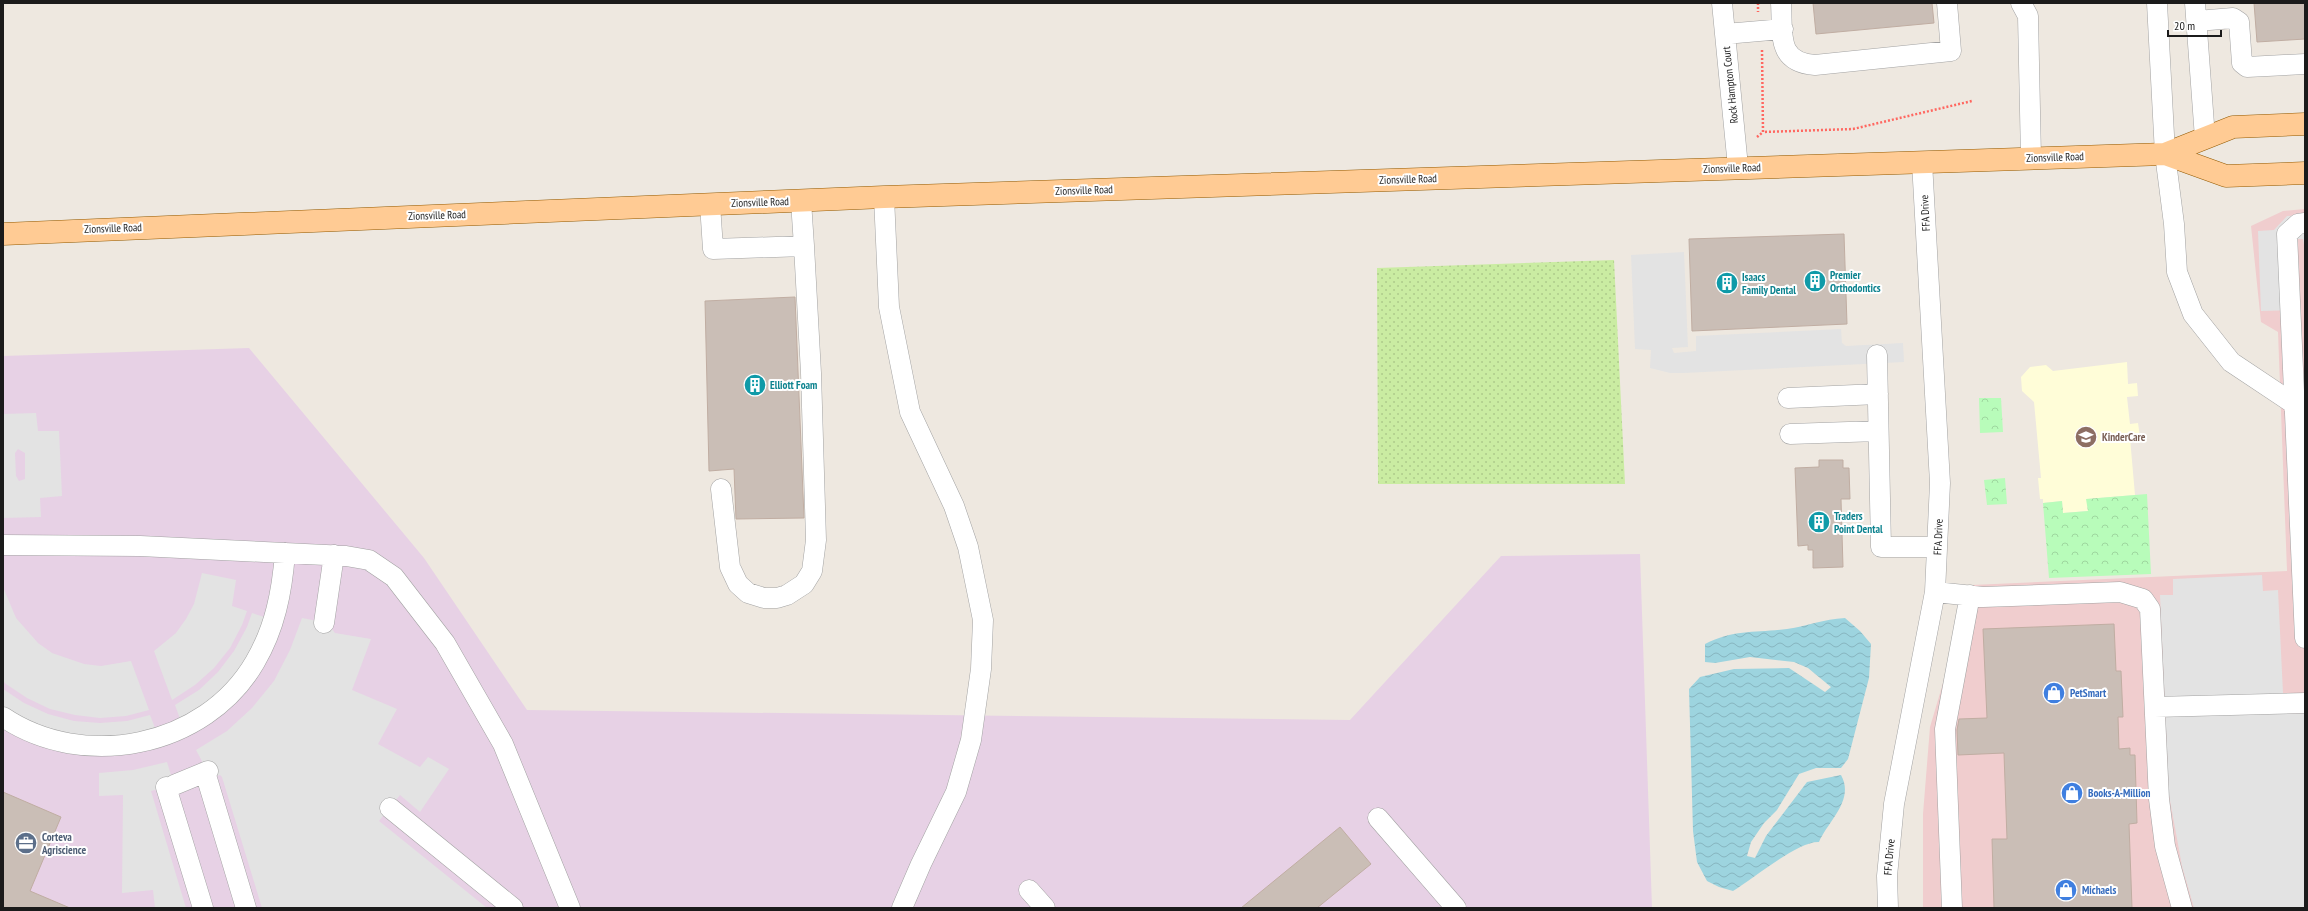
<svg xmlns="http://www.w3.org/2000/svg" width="2308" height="911" viewBox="0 0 2308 911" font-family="'PT Sans Narrow',sans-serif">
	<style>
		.commercial { fill: #f0cdce }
		.industrial { fill: #e7d1e5 }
		.education { fill: #fffdd8 }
		.grass { fill: url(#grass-dots) }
		.park { fill: url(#park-crowns) }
		.parking { fill: #e3e3e3; fill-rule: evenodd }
		.water { fill: url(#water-waves) }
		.building { fill: #cabeb6; stroke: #c0ada2 }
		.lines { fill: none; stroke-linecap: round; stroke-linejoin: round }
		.minor-casing { stroke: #a2a2a2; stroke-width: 21 }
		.major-casing { stroke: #935a00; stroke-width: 23 }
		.path { stroke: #ff6760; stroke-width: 2.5; stroke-dasharray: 2 2; stroke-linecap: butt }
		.minor { stroke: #fff; stroke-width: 20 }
		.major { stroke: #ffcb94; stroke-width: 22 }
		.labels { text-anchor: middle; stroke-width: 4; stroke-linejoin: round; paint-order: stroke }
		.street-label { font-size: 11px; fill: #1b1b1b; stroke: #fff }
		.culture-label { font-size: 11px; font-weight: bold; fill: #0d838f; stroke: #fff; text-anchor: start }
		.education-label { font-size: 11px; font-weight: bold; fill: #785e54; stroke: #fff; text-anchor: start }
		.shop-label { font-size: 11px; font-weight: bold; fill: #366cbe; stroke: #fff; text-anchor: start }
		.service-label { font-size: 11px; font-weight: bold; fill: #4e5e75; stroke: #fff; text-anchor: start }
	</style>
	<defs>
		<pattern id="grass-dots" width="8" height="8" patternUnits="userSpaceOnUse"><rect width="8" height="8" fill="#caeca2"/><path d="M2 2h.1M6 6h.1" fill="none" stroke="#adca8b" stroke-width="1.8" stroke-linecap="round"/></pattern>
		<pattern id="park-crowns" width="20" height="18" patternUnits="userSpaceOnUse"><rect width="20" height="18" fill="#b8fcba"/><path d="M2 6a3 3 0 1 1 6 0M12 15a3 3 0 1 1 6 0" fill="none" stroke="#9ed79f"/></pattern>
		<pattern id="water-waves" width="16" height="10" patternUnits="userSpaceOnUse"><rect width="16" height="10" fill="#9dd4df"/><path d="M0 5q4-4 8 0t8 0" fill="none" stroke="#87b5bf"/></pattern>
	</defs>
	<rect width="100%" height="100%" fill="#eee8e0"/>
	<path class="commercial" d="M2305 209V908H1923V814L1930 727 1972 585 2287 571 2278 332 2261 322 2251 226 2283 211Z"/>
	<path class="industrial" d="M249 348 424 558 527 710 1350 720 1501 556 1640 554 1652 908H3V356Z"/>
	<path class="education" d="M2127 362 2128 384 2137 383 2138 396 2127 397 2130 424 2138 423 2140 437 2130 438 2135 495 2087 499 2088 511 2063 513 2062 501 2043 503V499H2040L2038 478H2041L2034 402 2022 391 2021 377 2030 367 2046 365 2053 371Z"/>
	<path class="grass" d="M1614 260 1625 484H1378L1377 268Z"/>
	<path class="park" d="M1979 398H2001L2003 432 1980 433Z
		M2005 478 2007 504 1987 505 1984 480Z
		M2147 494 2151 574 2049 578 2043 503 2062 501 2063 513 2088 511 2086 499Z"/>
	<path class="parking" d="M2305 215V251L2303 239H2292L2296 310 2261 311 2258 231 2274 230 2287 216Z
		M1684 252 1688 347 1672 348 1674 353 1696 351V336L1841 329 1842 343 1846 346 1903 343 1904 362 1684 373H1670L1650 368 1651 350 1635 349 1631 255Z
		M36 413 38 431H59L62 496 40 498 41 517 3 518V414ZM18 449 25 453V479L19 481 16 476 15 453Z
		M202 573 236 580 232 606 247 611 242 625 230 648 214 668 195 685 172 700 154 651 176 633 186 619 194 604Z
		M2262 575 2263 591 2278 590 2284 714 2305 713V908H2194L2182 866 2169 795 2160 595H2173V579Z
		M3 587 16 618 38 643 52 653 84 664 101 666 131 661 149 710 126 716 100 718 75 715 50 709 27 698 6 684 3 681Z
		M252 613 274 620 254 664 183 727 175 705 199 690 218 672 234 651 247 627Z
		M302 618 333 624 332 629 335 633 371 639 352 690 397 709 378 744 420 767 428 757 449 769 420 812 400 795 379 821 487 908H262L222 777 220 775 211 778 196 750 227 731 252 708 274 681 290 650Z
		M3 689 24 703 48 714 74 721 100 723 127 721 150 715 159 738 100 747 3 717Z
		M167 762 174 785 151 791 186 908H155L153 890 122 893 123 795 99 796V773L133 770Z"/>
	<path class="water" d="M1845 618 1860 631 1871 644 1869 678 1848 759 1841 768H1816L1799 774 1777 810 1764 823 1751 842 1747 856 1755 858 1766 836 1807 782 1841 775C1855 800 1828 821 1819 842 1798 841 1753 879 1733 891L1719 887 1707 881 1697 862 1693 831 1689 689 1700 677 1734 669 1789 668 1825 692 1831 687 1808 668 1794 662 1750 657 1715 663 1705 662V644C1735 629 1756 633 1787 629 1808 626 1823 619 1845 618Z"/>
	<path class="building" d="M1813 3H1932L1934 23 1816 34Z
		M2254 3H2305V39L2257 42Z
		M1844 234 1847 324 1692 331 1689 239Z
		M795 297 804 518 736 519 734 469 709 471 705 301Z
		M1819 460H1843V468H1849L1850 499H1841L1843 567 1813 568V550H1808V545L1798 546 1795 468 1819 467Z
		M2114 624 2116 671H2121L2123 717H2118L2119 749 2130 748V755H2135L2137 823 2129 824 2132 908H1994L1992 839H2007L2004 753 1958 755 1957 730 1959 719 1987 718 1983 629Z
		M3 792 61 817 30 891 70 908H3Z
		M1340 827 1371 864 1317 908H1241Z"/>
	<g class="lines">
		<g class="minor-casing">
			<path id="minor" d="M1722 3 1738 167
				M1781 3C1783 34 1776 62 1815 65L1951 51 1947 3
				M2021 3 2028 16 2031 158
				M2157 3 2165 154 2174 224 2177 272 2193 314 2231 362 2294 404H2305
				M2195 3 2205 138
				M2197 21 2233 18 2239 22 2242 63 2247 67 2305 64
				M1725 34 1783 29
				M884 197 889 307 910 412 954 506 968 547 983 620 981 669 971 740 956 792 921 864 902 908
				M710 204 713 249 804 246 801 201
				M2305 223 2298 224 2287 234 2305 638
				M1877 355 1881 547H1937
				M1788 398 1878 394
				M1790 434 1878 431
				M721 489 730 567 738 584 748 593 764 598H777L787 595 804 584 812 571 816 540 811 373 804 246
				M3 545 140 546 346 556 369 560 394 577 445 643 503 744 570 908
				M1935 592 1983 597 2120 592 2143 599 2150 609 2159 799 2165 846 2182 908
				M324 623 334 555
				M2155 707 2305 703
				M3 717C83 771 205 748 255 662 275 628 282 592 285 553
				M205 772 246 908
				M174 785 208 771
				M166 787 203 908
				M390 808 513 908
				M1378 818 1456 908
				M1029 890 1045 908
				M1888 908 1887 876 1894 804 1935 592 1940 483 1922 162
				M1952 908 1945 729 1970 595"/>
		</g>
		<g class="major-casing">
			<path id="major" d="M2165 154 2226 176 2305 173
				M3 234 884 197 2165 154 2233 127 2305 124"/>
		</g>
		<path class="path" d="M1758 3V12
			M1762 50 1763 132 1853 129 1972 101
			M1757 137 1763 132"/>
		<use href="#minor" class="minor"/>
		<use href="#major" class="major"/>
	</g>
	<defs>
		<g id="building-disc" transform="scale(1.15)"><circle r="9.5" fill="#0f9aa8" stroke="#fff"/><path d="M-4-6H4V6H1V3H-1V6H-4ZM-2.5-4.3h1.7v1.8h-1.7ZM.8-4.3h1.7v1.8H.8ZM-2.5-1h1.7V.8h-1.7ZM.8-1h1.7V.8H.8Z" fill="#fff"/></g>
		<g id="school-disc" transform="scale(1.15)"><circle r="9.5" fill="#8d6e63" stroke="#fff"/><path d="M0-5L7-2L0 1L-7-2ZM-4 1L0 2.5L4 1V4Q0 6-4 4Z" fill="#fff"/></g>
		<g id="shop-disc" transform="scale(1.15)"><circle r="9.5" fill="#3f7fe0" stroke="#fff"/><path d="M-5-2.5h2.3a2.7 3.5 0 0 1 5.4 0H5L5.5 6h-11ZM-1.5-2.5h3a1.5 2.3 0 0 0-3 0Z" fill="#fff"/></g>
		<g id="office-disc" transform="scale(1.15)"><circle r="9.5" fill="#5c6f8a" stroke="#fff"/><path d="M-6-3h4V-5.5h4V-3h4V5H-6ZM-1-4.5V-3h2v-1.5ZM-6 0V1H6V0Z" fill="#fff"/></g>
	</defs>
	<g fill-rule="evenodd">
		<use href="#building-disc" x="1815" y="281"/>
		<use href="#building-disc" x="1727" y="283"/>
		<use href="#building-disc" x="755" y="385"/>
		<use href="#school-disc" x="2086" y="437"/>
		<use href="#building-disc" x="1819" y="522"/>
		<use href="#shop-disc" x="2054" y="693"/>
		<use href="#shop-disc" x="2072" y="793"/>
		<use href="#office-disc" x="26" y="843"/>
		<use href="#shop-disc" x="2066" y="890"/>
	</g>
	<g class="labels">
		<g class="street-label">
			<text transform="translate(1730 85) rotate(-96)" y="4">Rock Hampton Court</text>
			<text transform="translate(2055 157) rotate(-2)" y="4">Zionsville Road</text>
			<text transform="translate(1732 168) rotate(-2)" y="4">Zionsville Road</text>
			<text transform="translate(1408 179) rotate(-2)" y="4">Zionsville Road</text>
			<text transform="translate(1084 190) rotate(-2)" y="4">Zionsville Road</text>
			<text transform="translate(760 202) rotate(-2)" y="4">Zionsville Road</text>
			<text transform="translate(1925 213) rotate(-93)" y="4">FFA Drive</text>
			<text transform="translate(437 215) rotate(-2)" y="4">Zionsville Road</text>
			<text transform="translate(113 228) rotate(-2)" y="4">Zionsville Road</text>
			<text transform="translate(1938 537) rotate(-88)" y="4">FFA Drive</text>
			<text transform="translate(1889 857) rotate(-85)" y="4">FFA Drive</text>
		</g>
		<g class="culture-label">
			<text x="1830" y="279">Premier<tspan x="1830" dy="13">Orthodontics</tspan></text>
			<text x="1742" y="281">Isaacs<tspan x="1742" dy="13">Family Dental</tspan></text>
			<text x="770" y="389">Elliott Foam</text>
			<text x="1834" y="520">Traders<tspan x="1834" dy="13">Point Dental</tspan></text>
		</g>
		<g class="education-label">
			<text x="2102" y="441">KinderCare</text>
		</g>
		<g class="shop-label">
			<text x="2070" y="697">PetSmart</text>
			<text x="2088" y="797">Books-A-Million</text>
			<text x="2082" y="894">Michaels</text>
		</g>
		<g class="service-label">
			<text x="42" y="841">Corteva<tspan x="42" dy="13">Agriscience</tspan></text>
		</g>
	</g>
	<rect width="2308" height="911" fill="none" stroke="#1b1b1b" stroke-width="8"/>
	<path d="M2168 30v6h53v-6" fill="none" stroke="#1b1b1b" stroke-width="2"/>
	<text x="2174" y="30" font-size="12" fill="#1b1b1b" stroke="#ffffff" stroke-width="3" paint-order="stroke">20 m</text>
</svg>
